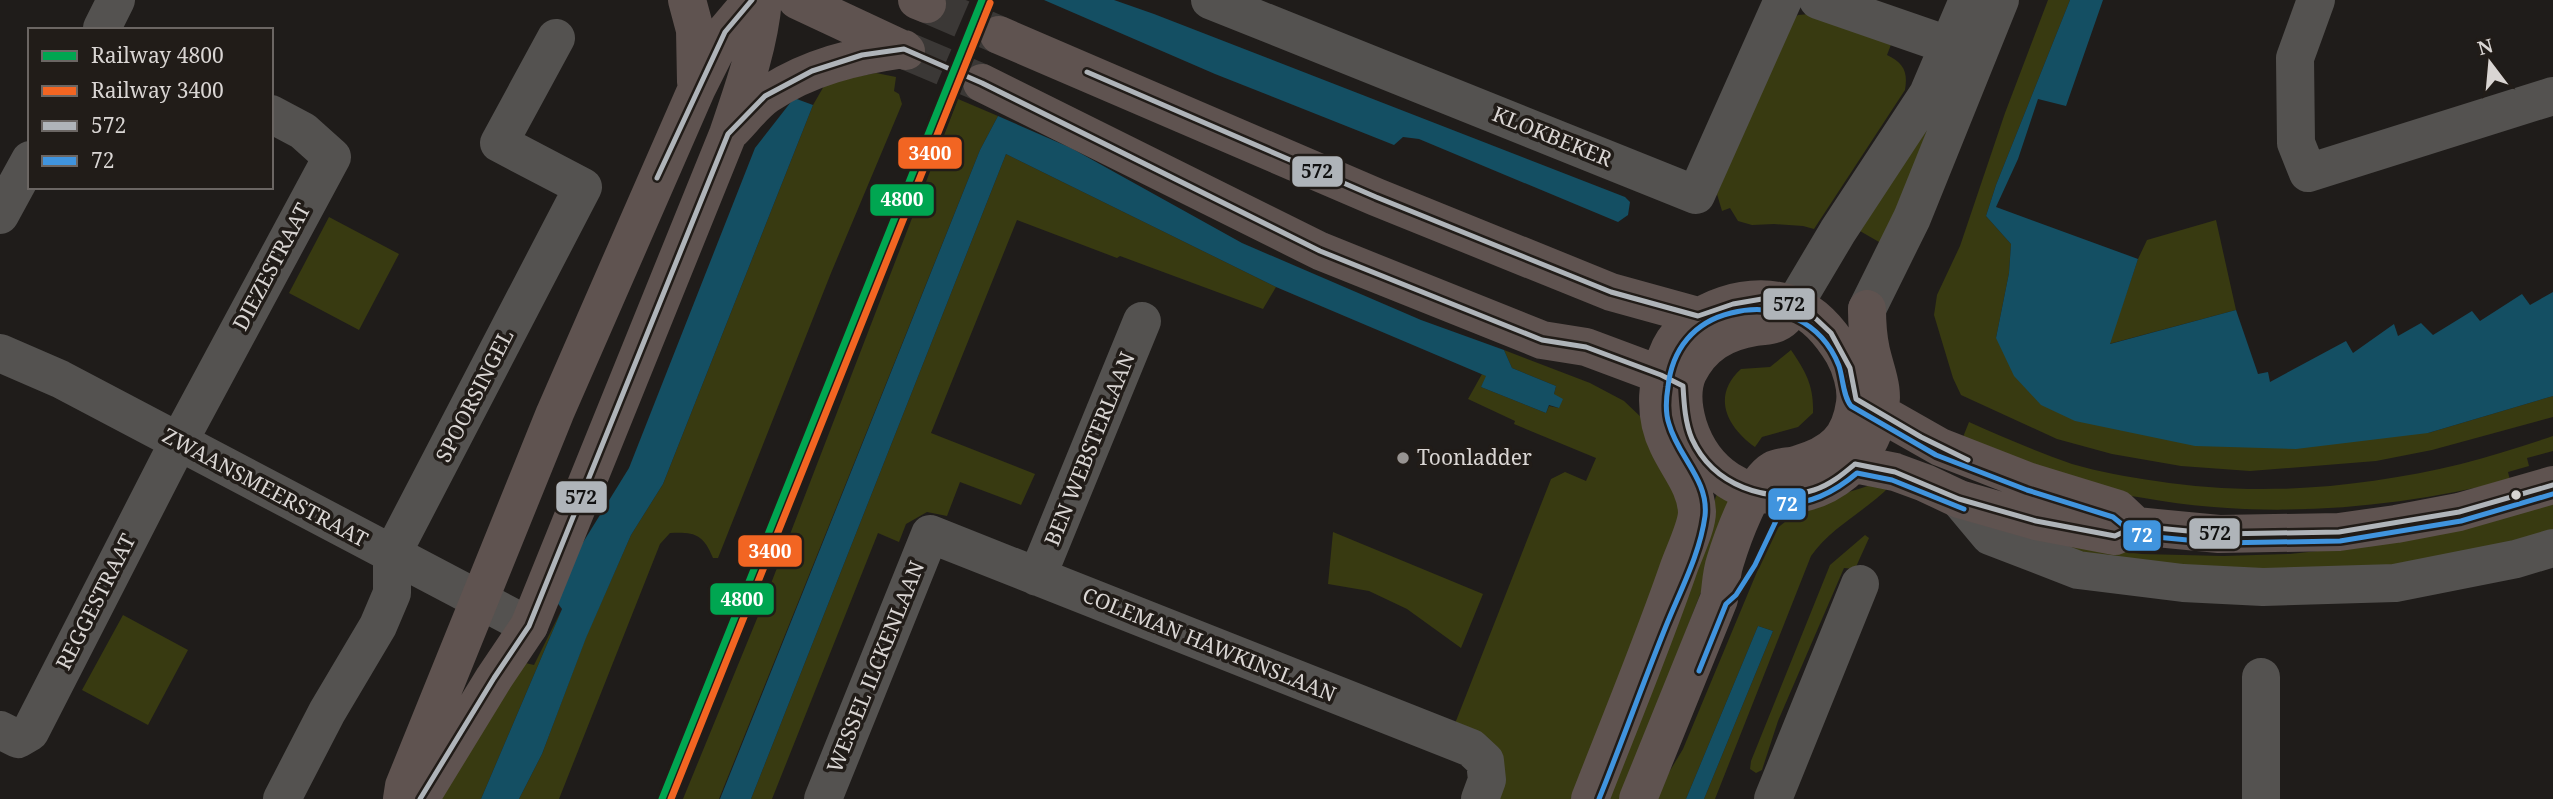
<svg xmlns="http://www.w3.org/2000/svg" width="2553" height="799" viewBox="0 0 2553 799" font-family="'Noto Serif',serif">
	<style>
		.green { fill: #383a11 }
		.water { fill: #144f63 }
		.lines { fill: none; stroke-linecap: round; stroke-linejoin: round }
		.major-tunnel { stroke: #3b3836; stroke-width: 38; stroke-dasharray: 38 19; stroke-linecap: butt }
		.minor { stroke: #545250; stroke-width: 38 }
		.major { stroke: #5f5350; stroke-width: 38 }
		.bus-1-casing { stroke: #211c18; stroke-width: 10 }
		.bus-2-casing { stroke: #211c18; stroke-width: 10 }
		.bus-1 { stroke: #afb4b9; stroke-width: 5 }
		.bus-2 { stroke: #4094de; stroke-width: 5 }
		.rail-1-casing { stroke: #211c18; stroke-width: 12 }
		.rail-2-casing { stroke: #211c18; stroke-width: 12 }
		.rail-1 { stroke: #00a651; stroke-width: 7 }
		.rail-2 { stroke: #f26522; stroke-width: 7 }
		.poi-dot { fill: #989492; stroke: #211c18; stroke-width: 2.5 }
		.bus-dot { fill: #d9d5d3; stroke: #211c18; stroke-width: 2.5 }
		.labels { text-anchor: middle; stroke-width: 7; stroke-linejoin: round; paint-order: stroke }
		.street-label { font-size: 21px; fill: #d9d5d3; stroke: #211c18 }
		.poi-label { font-size: 21px; fill: #d9d5d3; stroke: #211c18; text-anchor: start }
		.line-badge { stroke: #211c18; stroke-width: 2.5 }
		.badge-label { font-size: 19px; text-anchor: middle; font-weight: bold; fill: #fff }
		.pale-badge-label { font-size: 19px; text-anchor: middle; font-weight: bold; fill: #111 }
	</style>
	<rect width="100%" height="100%" fill="#1f1c1a"/>
	<path class="green" d="M2048 0H2070L1996 185 1986 216 2011 244 2009 273 1996 338 2428 433 2553 396V417L2432 450 2376 461 2250 471 2181 466 2112 454 2057 439 1961 395 1953 378 1934 315 1937 295 1960 246 2005 113Z
		M1810 14 1892 42 1887 55C1904 63 1908 72 1905 90L1814 229 1803 226 1774 224 1752 225 1738 221 1730 208 1722 211 1717 194 1788 23 1798 15Z
		M876 73 896 77 894 91 899 94 902 104 831 273 718 558H713C703 534 695 532 670 533L660 544 559 799H519L542 754 586 637 631 535 663 484 813 105 824 86 834 81Z
		M958 99 998 116 980 150 719 799H683L765 599Z
		M1938 100 1886 246 1853 227Z
		M1006 154 1276 287 1263 309 1120 256 1117 258 1017 220 931 433 1035 474 1021 505 960 482 947 516 927 512 906 524 899 542 878 533 772 799H751Z
		M329 217 399 254 359 330 289 293Z
		M2216 220 2236 310 2109 344 2138 259 2147 240Z
		M1504 350 1590 383 1624 401 1643 419 1681 511 1580 799H1497L1454 726 1551 479 1565 472 1586 481 1596 458 1514 424 1515 421 1468 399 1482 374 1487 376 1481 387 1546 413 1549 406 1559 408 1554 394 1556 386 1512 368Z
		M1791 350C1806 372 1814 386 1813 413L1798 427 1762 437 1755 447C1727 427 1711 396 1741 369L1770 367Z
		M1969 422C2003 437 2037 452 2072 464 2099 472 2128 477 2156 481 2258 497 2361 488 2461 464 2492 456 2523 446 2553 436V451L2527 458 2529 466 2508 472 2510 480C2392 509 2265 520 2144 498 2127 495 2109 494 2092 489 2048 475 2004 457 1961 442Z
		M1880 482 1890 486C1866 511 1831 527 1811 556L1715 799H1704L1773 631 1758 626 1686 799H1653L1683 749 1774 531C1805 503 1841 495 1880 482Z
		M1718 491 1737 499 1621 799H1604Z
		M2553 502V533L2396 569 2129 568 2040 541 2142 554 2223 556 2290 554 2380 544Z
		M1333 532 1483 594 1461 648 1407 609 1369 591 1328 584Z
		M1865 535 1869 538 1855 569 1844 568 1778 721 1762 770 1756 773 1750 769 1751 761 1830 565Z
		M562 609 481 799H441L521 662 534 665Z
		M123 615 188 650 148 725 82 690Z"/>
	<path class="water" d="M1044 0H1114L1154 14 1625 197 1630 202 1628 215 1618 222 1419 139 1403 137 1394 145 1215 74Z
		M2070 0H2103L2066 106 2038 99 2018 159 1996 207 2138 259 2110 344 2236 310 2258 374 2268 372 2270 382 2346 341 2353 353 2394 324 2398 336 2421 323 2433 335 2472 311 2480 321 2522 294 2530 305 2553 292V396L2428 433 2296 449 2195 446 2075 421 2041 405 2014 376 1996 338 2009 273 2011 244 1986 216 1996 185Z
		M794 98 813 105 663 484 631 535 586 638 542 754 519 799H481L562 609 556 601 574 557 629 468 755 148Z
		M998 116 1071 148 1242 243 1421 320 1504 350 1512 368 1556 386 1554 394 1563 399 1559 408 1549 405 1546 413 1481 387 1486 376 1276 287 1006 154 751 799H720L980 150Z
		M1758 626 1773 631 1704 799H1686Z"/>
	<g class="lines">
		<path class="major-tunnel" d="M927 4 999 35
			M909 52 982 83"/>
		<path class="minor" d="M1210 0 1696 195 1783 0
			M1818 0 1974 54
			M2316 0 2295 58 2296 143 2308 173 2553 96
			M102 28 116 0
			M0 215 30 160
			M1794 305 1838 231 1928 94 1968 0
			M1867 309 1912 218 2000 0
			M0 353 60 379 529 626
			M1959 499 1990 536 2078 570 2183 583 2263 587 2395 583 2516 559 2553 548
			M1037 577 1142 321
			M0 730 18 739 30 732 178 443 332 157 303 131 271 114
			M282 799 327 712 378 626 392 593V554L583 187 499 143 556 38
			M823 799 930 534 1471 748 1485 761 1487 780 1480 799
			M1773 799 1860 584
			M2261 799V677"/>
		<path class="major" d="M687 0 695 30 696 82
			M797 0 906 51
			M917 0 927 4
			M999 35 1376 197 1611 292 1698 316
			M982 83 1320 251 1542 340 1586 347 1661 375 1683 386
			M732 130C743 119 754 104 767 95 808 67 856 56 904 49
			M1794 305C1791 309 1788 314 1784 318 1776 326 1765 326 1755 327 1724 332 1702 345 1688 373 1681 389 1683 408 1688 425 1720 526 1856 515 1879 413 1885 390 1876 373 1871 351 1868 337 1867 324 1867 309
			M1859 401 1940 447 2030 482 2118 509 2136 526
			M1855 464 1895 472 1925 483 1959 499 2036 521 2115 536 2136 526 2219 534 2339 532 2396 524 2459 512 2553 485
			M402 799 404 786 555 413 697 88 725 32 752 0
			M420 799 494 678 529 626 728 134C743 90 759 46 763 0
			M1590 799C1620 722 1652 645 1679 567 1684 553 1697 526 1697 512 1696 486 1678 467 1668 445 1653 415 1656 377 1670 348 1690 308 1754 288 1795 306 1816 315 1831 333 1843 353 1851 367 1857 387 1855 403 1850 439 1833 454 1799 464 1791 467 1780 466 1773 470 1752 482 1732 539 1725 562 1721 574 1721 587 1719 599L1638 799"/>
		<g class="bus-1-casing">
			<path id="bus-1" d="M1087 72 1376 197 1611 292 1698 316 1733 304 1762 299 1794 305 1814 317 1831 333 1850 368 1856 399 1921 437 1968 460
				M657 178 725 32 752 0
				M420 799 494 678 529 626 728 134 765 96 812 71 862 55 904 49 982 83 1320 251 1542 340 1586 347 1661 375 1683 386C1684 403 1685 423 1692 439 1713 485 1767 505 1814 490 1830 485 1843 474 1855 464L1895 472 1959 499 2036 521 2115 536 2136 526 2219 534 2339 532 2459 512 2553 485"/>
		</g>
		<g class="bus-2-casing">
			<path id="bus-2" d="M1699 671 1726 604 1736 595 1755 565 1784 504C1812 504 1837 490 1857 473L1892 480 1964 509
				M1599 799C1622 742 1643 683 1666 626 1680 591 1700 554 1705 516 1709 480 1678 457 1669 424 1665 412 1666 399 1668 387 1672 349 1694 322 1731 313 1777 301 1822 322 1839 366 1843 378 1843 396 1851 406L1936 455 2027 490 2113 517 2135 535 2219 543 2340 541 2461 521 2553 494"/>
		</g>
		<use href="#bus-1" class="bus-1"/>
		<use href="#bus-2" class="bus-2"/>
		<g class="rail-1-casing">
			<path id="rail-1" d="M662 799 982 0"/>
		</g>
		<g class="rail-2-casing">
			<path id="rail-2" d="M671 799 990 3"/>
		</g>
		<use href="#rail-1" class="rail-1"/>
		<use href="#rail-2" class="rail-2"/>
	</g>
	<circle class="poi-dot" cx="1403" cy="458" r="7"/>
	<circle class="bus-dot" cx="2516" cy="495" r="6"/>
	<g class="labels">
		<g class="street-label">
			<text transform="translate(1552 137) rotate(22)" y="7">KLOKBEKER</text>
			<text transform="translate(272 267) rotate(-62)" y="7">DIEZESTRAAT</text>
			<text transform="translate(475 396) rotate(-63)" y="7">SPOORSINGEL</text>
			<text transform="translate(1090 449) rotate(-68)" y="7">BEN WEBSTERLAAN</text>
			<text transform="translate(265 488) rotate(28)" y="7">ZWAANSMEERSTRAAT</text>
			<text transform="translate(96 602) rotate(-63)" y="7">REGGESTRAAT</text>
			<text transform="translate(1209 645) rotate(22)" y="7">COLEMAN HAWKINSLAAN</text>
			<text transform="translate(876 667) rotate(-68)" y="7">WESSEL ILCKENLAAN</text>
		</g>
		<g class="poi-label">
			<text x="1417" y="465">Toonladder</text>
		</g>
	</g>
	<g class="line-badge">
		<rect x="897" y="136" width="66" height="34" rx="7" fill="#f26522"/>
		<rect x="1291" y="155" width="53" height="33" rx="7" fill="#afb4b9"/>
		<rect x="869" y="183" width="66" height="34" rx="7" fill="#00a651"/>
		<rect x="1762" y="287" width="54" height="34" rx="7" fill="#afb4b9"/>
		<rect x="555" y="480" width="53" height="34" rx="7" fill="#afb4b9"/>
		<rect x="1767" y="487" width="40" height="34" rx="7" fill="#4094de"/>
		<rect x="2188" y="517" width="53" height="33" rx="7" fill="#afb4b9"/>
		<rect x="2122" y="519" width="40" height="33" rx="7" fill="#4094de"/>
		<rect x="737" y="534" width="66" height="34" rx="7" fill="#f26522"/>
		<rect x="709" y="582" width="66" height="34" rx="7" fill="#00a651"/>
	</g>
	<g class="badge-label">
		<text x="930" y="160">3400</text>
		<text x="902" y="206">4800</text>
		<text x="1787" y="511">72</text>
		<text x="2142" y="542">72</text>
		<text x="770" y="558">3400</text>
		<text x="742" y="606">4800</text>
	</g>
	<g class="pale-badge-label">
		<text x="1317" y="178">572</text>
		<text x="1789" y="311">572</text>
		<text x="581" y="504">572</text>
		<text x="2215" y="540">572</text>
	</g>
	<rect x="28" y="28" width="245" height="161" fill="#211c18" stroke="#6b6663" stroke-width="2"/>
	<rect x="42" y="51" width="35" height="10" fill="#00a651" stroke="#6b6663" stroke-width="2"/>
	<text x="91" y="63" font-size="21" fill="#d9d5d3">Railway 4800</text>
	<rect x="42" y="86" width="35" height="10" fill="#f26522" stroke="#6b6663" stroke-width="2"/>
	<text x="91" y="98" font-size="21" fill="#d9d5d3">Railway 3400</text>
	<rect x="42" y="121" width="35" height="10" fill="#afb4b9" stroke="#6b6663" stroke-width="2"/>
	<text x="91" y="133" font-size="21" fill="#d9d5d3">572</text>
	<rect x="42" y="156" width="35" height="10" fill="#4094de" stroke="#6b6663" stroke-width="2"/>
	<text x="91" y="168" font-size="21" fill="#d9d5d3">72</text>
	<g transform="translate(2490 63) rotate(344)" stroke="#211c18" stroke-width="5" paint-order="stroke">
	<path d="M0-5L12 26L0 18L-12 26Z" fill="#d9d5d3"/>
	<text y="-10" font-size="19" font-weight="bold" text-anchor="middle" fill="#d9d5d3">N</text>
	</g>
</svg>
